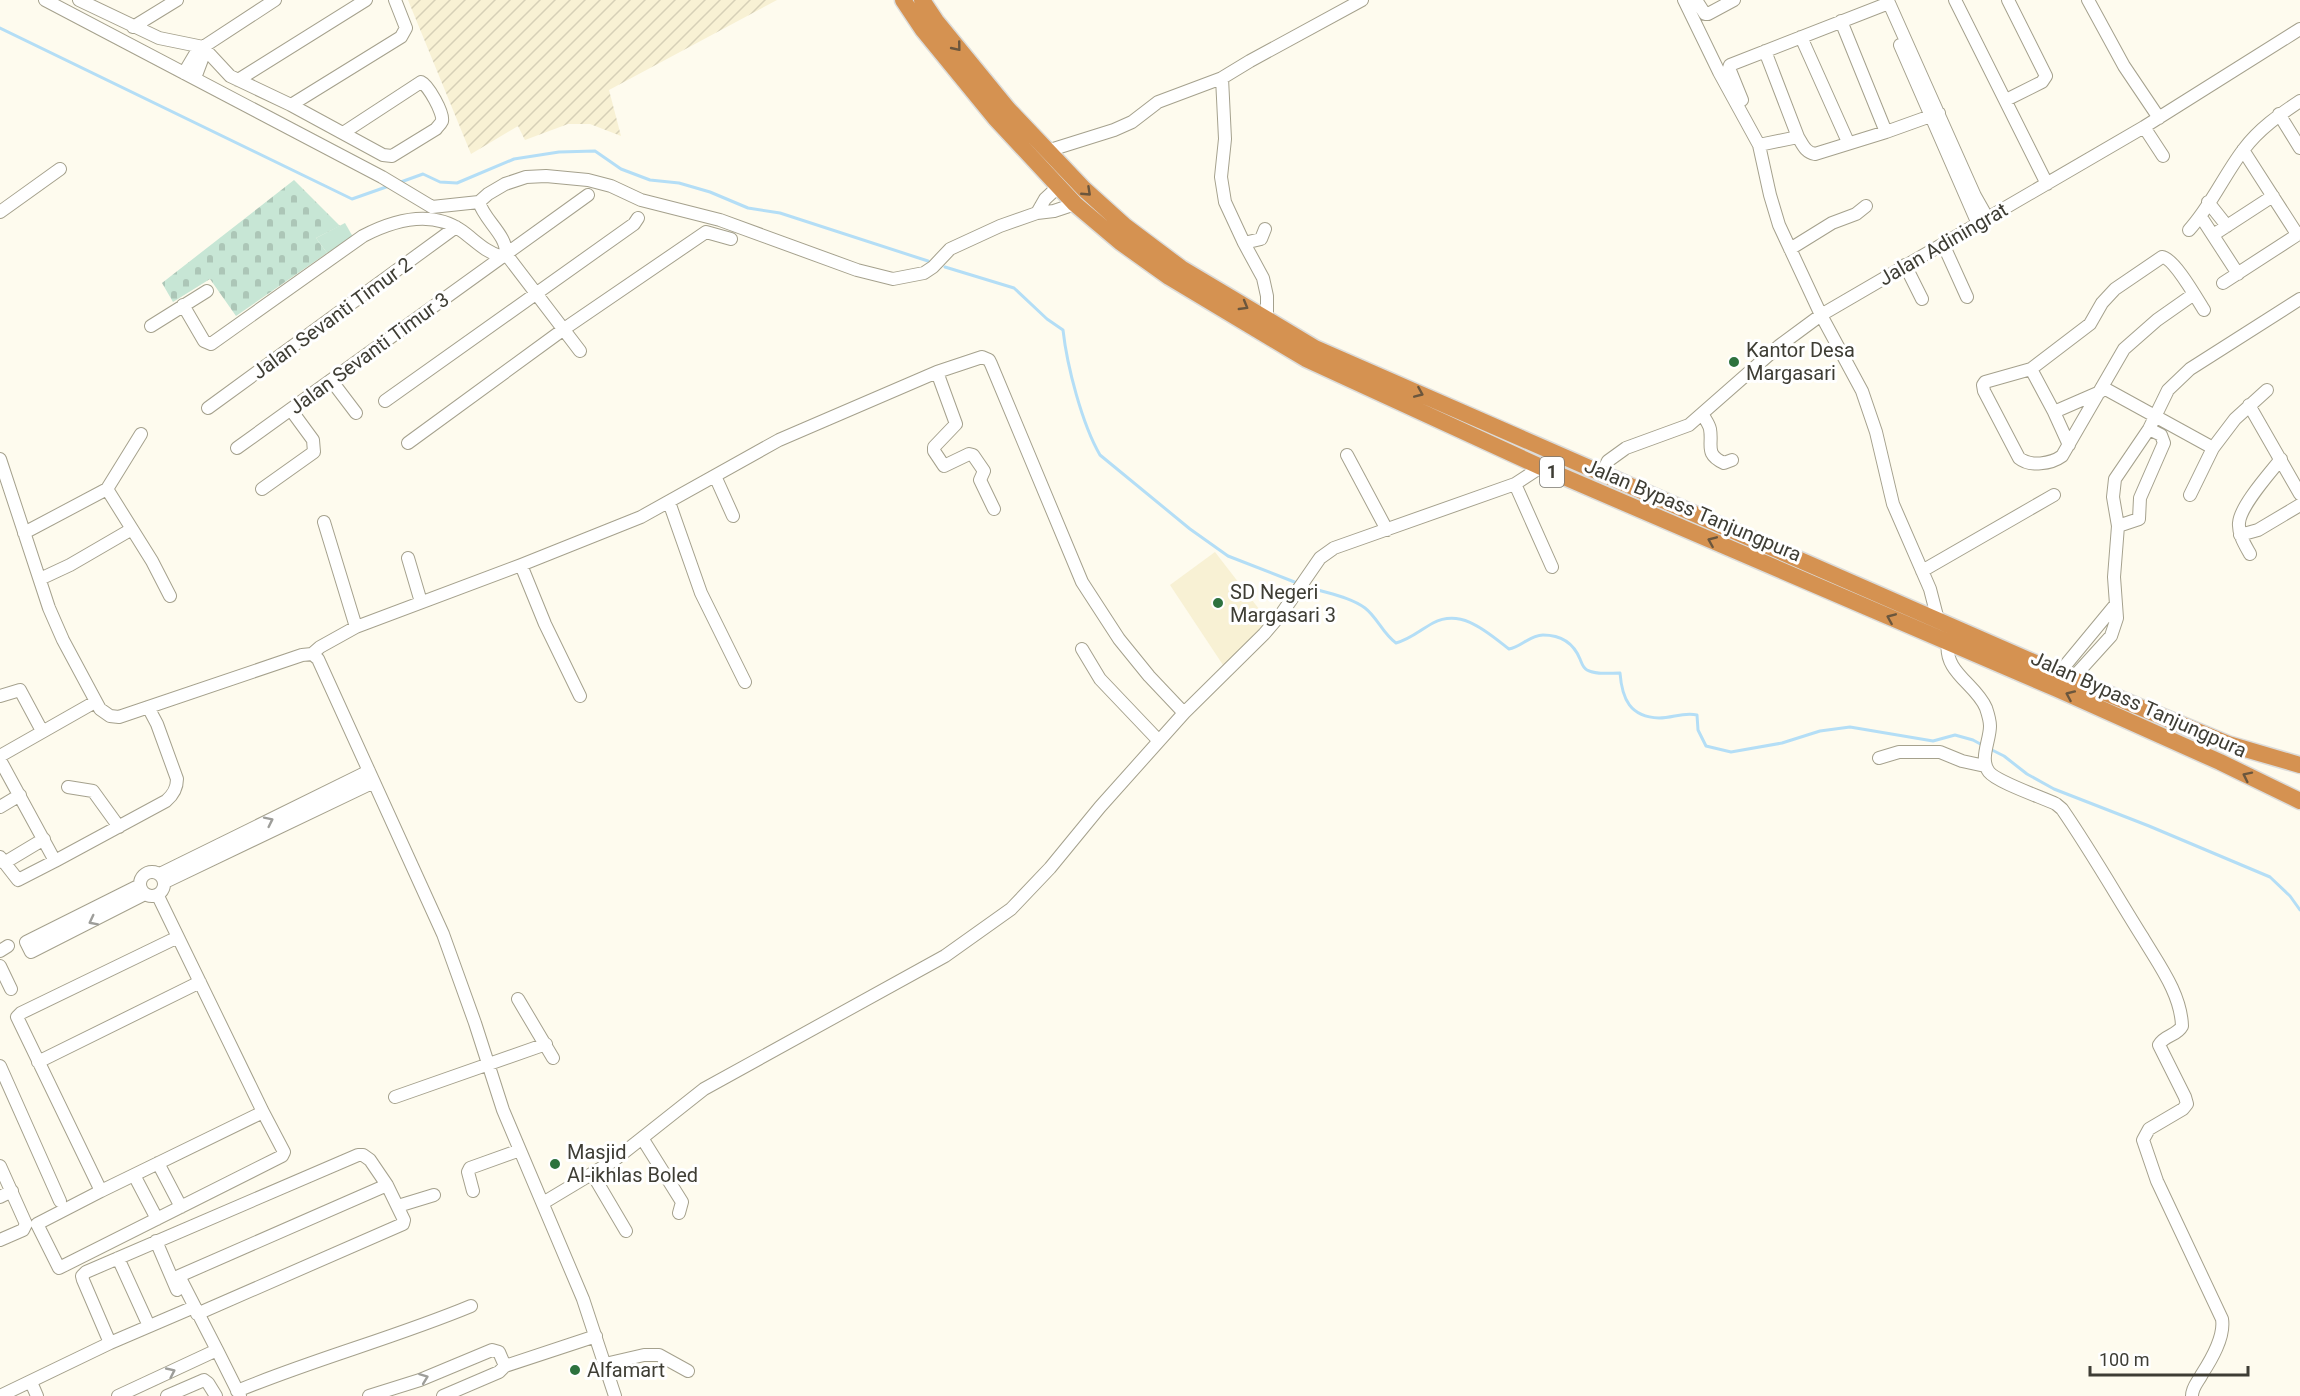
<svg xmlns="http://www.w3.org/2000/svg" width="2300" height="1396" viewBox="0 0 2300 1396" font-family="Roboto,sans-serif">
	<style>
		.built { fill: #f8f1d4 }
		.industrial { fill: url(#industrial-furrows) }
		.cemetery { fill: url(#cemetery-stones) }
		.park { fill: #c7e6d5 }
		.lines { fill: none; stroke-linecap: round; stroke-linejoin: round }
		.stream { stroke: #b4def6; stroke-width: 3 }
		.minor-casing { stroke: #a5a18d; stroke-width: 14 }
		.highway-casing { stroke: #dcdcda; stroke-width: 19 }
		.minor { stroke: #fff; stroke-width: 12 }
		.highway { stroke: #d59251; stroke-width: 16 }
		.oneway { stroke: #6b563d }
		.oneway2 { stroke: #9e9e9a }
		.poi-dot { fill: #2d723e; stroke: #fff; stroke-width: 2 }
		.labels { text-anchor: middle; stroke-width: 6; stroke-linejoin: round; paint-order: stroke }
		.shield { fill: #fff; stroke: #787771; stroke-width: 1.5 }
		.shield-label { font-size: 18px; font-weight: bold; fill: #3e3d34 }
		.street-label { font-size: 20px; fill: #3e3d34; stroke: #fff }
		.poi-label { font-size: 20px; fill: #3e3d34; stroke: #fff; text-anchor: start }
	</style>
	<defs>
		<pattern id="industrial-furrows" width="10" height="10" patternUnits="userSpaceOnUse" patternTransform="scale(1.5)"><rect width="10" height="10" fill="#f8f1d4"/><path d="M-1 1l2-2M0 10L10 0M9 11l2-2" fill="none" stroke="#d6d0b7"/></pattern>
		<pattern id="cemetery-stones" width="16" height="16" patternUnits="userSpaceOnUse" patternTransform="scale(1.5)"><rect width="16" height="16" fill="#c7e6d5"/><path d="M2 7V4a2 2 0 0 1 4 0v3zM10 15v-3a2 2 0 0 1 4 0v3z" fill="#acc6b7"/></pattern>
	</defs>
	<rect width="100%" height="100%" fill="#fefbee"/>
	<path class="built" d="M1215 552 1269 622 1223 665 1170 585Z"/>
	<path class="industrial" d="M408 0H777L609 90 621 136 590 124H568L525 140 518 126 471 154Z"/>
	<path class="cemetery" d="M294 180 340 226 316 238 327 253 236 316 210 279 173 302 162 283Z"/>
	<path class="park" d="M345 223 353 237 327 253 316 238Z"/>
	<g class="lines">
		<path class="stream" d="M0 28 352 199 389 186
			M398 183 423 174 440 182 457 183 514 159 559 152 595 151 621 169 650 180 679 183 710 192 748 208 780 213 928 261
			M945 267 1014 288 1047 319 1063 330C1067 366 1082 424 1100 455L1190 529 1228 556 1297 583
			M1306 586C1324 593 1349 596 1365 608 1377 617 1383 634 1396 643 1411 639 1420 630 1433 623 1462 608 1487 632 1509 649 1521 647 1530 635 1543 635 1561 635 1573 642 1580 659 1582 664 1583 668 1587 670 1596 675 1609 673 1620 673 1622 699 1630 717 1659 718 1673 718 1683 712 1697 715L1698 730 1706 746 1731 752 1782 743 1820 731 1850 727 1933 741 1955 735 1973 740 1984 746
			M1990 749 2004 756 2027 774 2054 789 2149 826 2270 877 2290 896 2300 910"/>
		<g class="minor-casing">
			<path id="minor" d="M45 0 382 177 432 207 479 202
				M79 0 159 38 203 47 230 76 291 105 383 155 392 156 436 129C438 126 440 125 442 121 444 113 428 85 421 82L343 133
				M1684 0 1719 72 1759 145 1770 195 1779 225 1821 315 1862 391 1876 432 1893 504 1930 589 1938 620
				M1696 0 1705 14H1708L1734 0
				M1955 0 2047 184
				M2088 0 2124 66 2159 118
				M1841 21 1886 132
				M133 27 177 0
				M1801 37 1848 142
				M1900 45 1978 224
				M1765 51 1798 137C1803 145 1805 152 1815 154L1886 132 1939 113
				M184 73 197 51 275 0
				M195 78 204 54 203 47
				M1222 78 1225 139 1221 177 1225 202 1244 243 1263 278 1267 296V319
				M238 80 366 0
				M1742 100 1729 68 1730 65 1889 3 1975 196 1988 219
				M2006 100 2042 82 2046 76 2008 0
				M291 105 401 37 406 28 395 0
				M2279 114 2300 148
				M2144 127 2163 156
				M1759 145 1798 137
				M2243 150 2297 234
				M1047 151 1114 130 1132 122 1158 102 1222 78 1250 61 1362 0
				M2208 202 2227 226
				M0 212 60 169
				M1037 213 1045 199 1059 186
				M2201 217 2238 274
				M2189 230C2211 206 2224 175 2244 149 2259 129 2279 115 2300 101
				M2213 235 2273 196
				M1244 243 1261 239 1265 229
				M1943 244 1967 297
				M1790 249 1832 223 1856 214 1866 206
				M1905 265 1922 299
				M2223 283 2300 233
				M2194 294 2157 320 2124 349 2062 456C2051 464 2030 467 2019 458L1984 391 1983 385 1985 382 2031 369 2090 324 2102 303 2115 289 2162 257C2174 258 2197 299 2204 310
				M183 305 204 341 211 344 363 236C394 220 431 209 462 231 477 242 484 251 502 257L506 254C507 235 484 220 479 202L488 194 505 184 526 177 546 176 588 180 611 186 641 200 720 220 857 270 893 279 924 273 933 267 950 249 1000 226 1037 213 1054 211 1075 204
				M151 326 207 291
				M580 351 506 254 588 195
				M2031 369 2054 412 2069 445
				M937 372 956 424 934 447V451L944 466 969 454 973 455 984 471 980 480 994 509
				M331 380 356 413
				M2102 387 2213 448
				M385 401 634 224 638 218
				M2249 405 2300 494
				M208 408 456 227
				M2054 412 2100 392
				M1703 415C1705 419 1709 424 1710 429 1713 445 1704 454 1724 463L1732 460
				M408 443 564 329 706 232 731 239
				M237 448 502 257
				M1347 455 1387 530
				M0 459 49 608 63 640 100 709 110 716 119 717 302 655 312 654 318 659 443 934 475 1023 503 1110 583 1299 615 1396
				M1602 473 1608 461 1626 448 1689 425 1779 346 1821 315 2144 127 2300 29
				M715 476 733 516
				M1515 484 1552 567
				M107 489 152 561 170 596
				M262 489 314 452 313 440 291 410
				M2190 495 2213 448 2235 419 2267 390
				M669 502 701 593 745 682
				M324 522 356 627
				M2118 526 2139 519 2140 498 2164 443 2161 435 2149 429
				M24 533 107 489 141 434
				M2240 535 2258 530 2300 505
				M2250 554C2245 545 2238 534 2239 523 2240 506 2270 473 2281 459
				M408 558 421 602
				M521 565 545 624 580 696
				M1922 571 2054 495
				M40 579 70 565 132 529
				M1948 642C1943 672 1976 684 1986 708 1988 714 1990 720 1990 726 1990 741 1979 759 1989 772 1997 782 2041 797 2056 804L2062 809C2091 851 2116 895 2143 938 2159 965 2181 994 2182 1026 2177 1036 2164 1035 2159 1045L2185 1097 2187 1104 2183 1109 2149 1129 2143 1140 2157 1181 2222 1319C2225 1337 2211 1360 2202 1374 2198 1382 2192 1387 2192 1396
				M1082 649 1100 679 1159 741
				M312 654 320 647 356 627 521 565 641 517 779 440 937 372 982 357 989 360 991 364 1082 582 1119 639 1149 676 1184 713
				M2059 673 2116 604
				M2072 679 2111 636 2117 618 2114 577 2118 526 2113 497 2115 479 2149 429 2168 390 2190 369 2300 299
				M0 696 20 690 42 731
				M0 756 95 702
				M1879 758 1899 752H1940L1962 761 1985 766
				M0 760 55 861 166 801C173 795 177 789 177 779L157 724 148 707
				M68 787 93 791 119 827
				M0 807 20 795
				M0 857 18 880 55 861
				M4 863 44 839
				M140 884a12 12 0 1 1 24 0a12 12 0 1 1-24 0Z
				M160 874 369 771
				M165 882 374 782
				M140 885 26 942 31 952 145 894
				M158 896 263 1112 101 1191 17 1017 21 1013 178 937
				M0 951 8 946
				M0 966 11 989
				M518 999 553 1058
				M38 1062 200 982
				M0 1066 60 1201
				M395 1097 546 1044
				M642 1138 682 1202 679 1213
				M158 1163 181 1207
				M0 1166 26 1224 23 1230 0 1240
				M134 1175 157 1219
				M593 1175 626 1231
				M101 1191 37 1224 59 1268 282 1156 284 1152 263 1112
				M473 1191 468 1172 470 1168 520 1150
				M0 1197 12 1191
				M543 1203 613 1161 704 1089 945 956 1011 909 1050 868 1100 807 1184 713 1264 634 1282 613 1320 558 1334 548 1515 484 1541 467
				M398 1206 434 1195
				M156 1241 177 1290
				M118 1258 149 1326
				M110 1343 83 1280 82 1276 86 1272 358 1155H363L370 1160 387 1185 404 1220 403 1224 197 1314
				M217 1350 179 1276 387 1185
				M605 1364 644 1355H659L688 1371
				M31 1382 37 1396
				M237 1391C314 1359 394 1338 471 1306
				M0 1396 110 1343 194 1307
				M118 1396 217 1350 240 1396
				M167 1396 204 1380 208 1383 216 1396
				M369 1396 420 1380 492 1350 499 1352 505 1366
				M443 1396 499 1372 505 1366 596 1336"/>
		</g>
		<g class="highway-casing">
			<path id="highway" d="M903 0 923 30 995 118 1075 204 1120 242 1169 277 1306 359 1541 467 2057 689 2220 762 2300 801
				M922 0 936 21 1008 109 1084 189 1125 226 1181 268 1315 348 2072 679 2228 744 2300 765"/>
		</g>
		<use href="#minor" class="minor"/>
		<use href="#highway" class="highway"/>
	</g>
	<defs><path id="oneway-chevron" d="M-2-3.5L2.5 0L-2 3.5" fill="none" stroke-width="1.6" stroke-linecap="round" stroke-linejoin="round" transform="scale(1.5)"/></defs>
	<g class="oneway">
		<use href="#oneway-chevron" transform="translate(957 47) rotate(51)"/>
		<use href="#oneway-chevron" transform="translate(1087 192) rotate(43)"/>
		<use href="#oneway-chevron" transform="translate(1244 306) rotate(30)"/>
		<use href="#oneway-chevron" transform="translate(1419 393) rotate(23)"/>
		<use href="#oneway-chevron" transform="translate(1712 541) rotate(-157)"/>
		<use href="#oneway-chevron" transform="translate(1891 618) rotate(-157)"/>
		<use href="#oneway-chevron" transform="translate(2070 695) rotate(-156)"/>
		<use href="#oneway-chevron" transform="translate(2247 776) rotate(-154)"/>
	</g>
	<g class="oneway2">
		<use href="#oneway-chevron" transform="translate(269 821) rotate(-26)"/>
		<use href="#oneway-chevron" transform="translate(93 921) rotate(153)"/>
		<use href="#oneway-chevron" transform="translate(171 1372) rotate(-25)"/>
		<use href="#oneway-chevron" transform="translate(424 1378) rotate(-21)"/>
	</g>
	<g class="poi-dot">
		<circle cx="1734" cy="362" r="6"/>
		<circle cx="1218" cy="603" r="6"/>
		<circle cx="555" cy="1164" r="6"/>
		<circle cx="575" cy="1370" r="6"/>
	</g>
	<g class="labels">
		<rect class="shield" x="1540" y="457" width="24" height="30" rx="4.5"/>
		<g class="shield-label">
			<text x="1552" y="478">1</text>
		</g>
		<g class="street-label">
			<text transform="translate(1943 244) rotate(-30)" y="7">Jalan Adiningrat</text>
			<text transform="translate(332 318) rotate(-36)" y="7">Jalan Sevanti Timur 2</text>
			<text transform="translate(369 353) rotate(-36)" y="7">Jalan Sevanti Timur 3</text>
			<text transform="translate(1693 510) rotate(23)" y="7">Jalan Bypass Tanjungpura</text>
			<text transform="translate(2139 704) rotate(24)" y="7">Jalan Bypass Tanjungpura</text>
		</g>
		<g class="poi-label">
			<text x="1746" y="357">Kantor Desa<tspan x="1746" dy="23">Margasari</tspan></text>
			<text x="1230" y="599">SD Negeri<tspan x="1230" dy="23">Margasari 3</tspan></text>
			<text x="567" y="1159">Masjid<tspan x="567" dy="23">Al-ikhlas Boled</tspan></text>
			<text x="587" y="1377">Alfamart</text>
		</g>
	</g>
	<path d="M2090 1366v9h158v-9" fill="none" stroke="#3e3d34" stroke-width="3"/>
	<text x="2099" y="1366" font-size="18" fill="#3e3d34" stroke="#ffffff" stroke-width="4.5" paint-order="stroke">100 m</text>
</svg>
